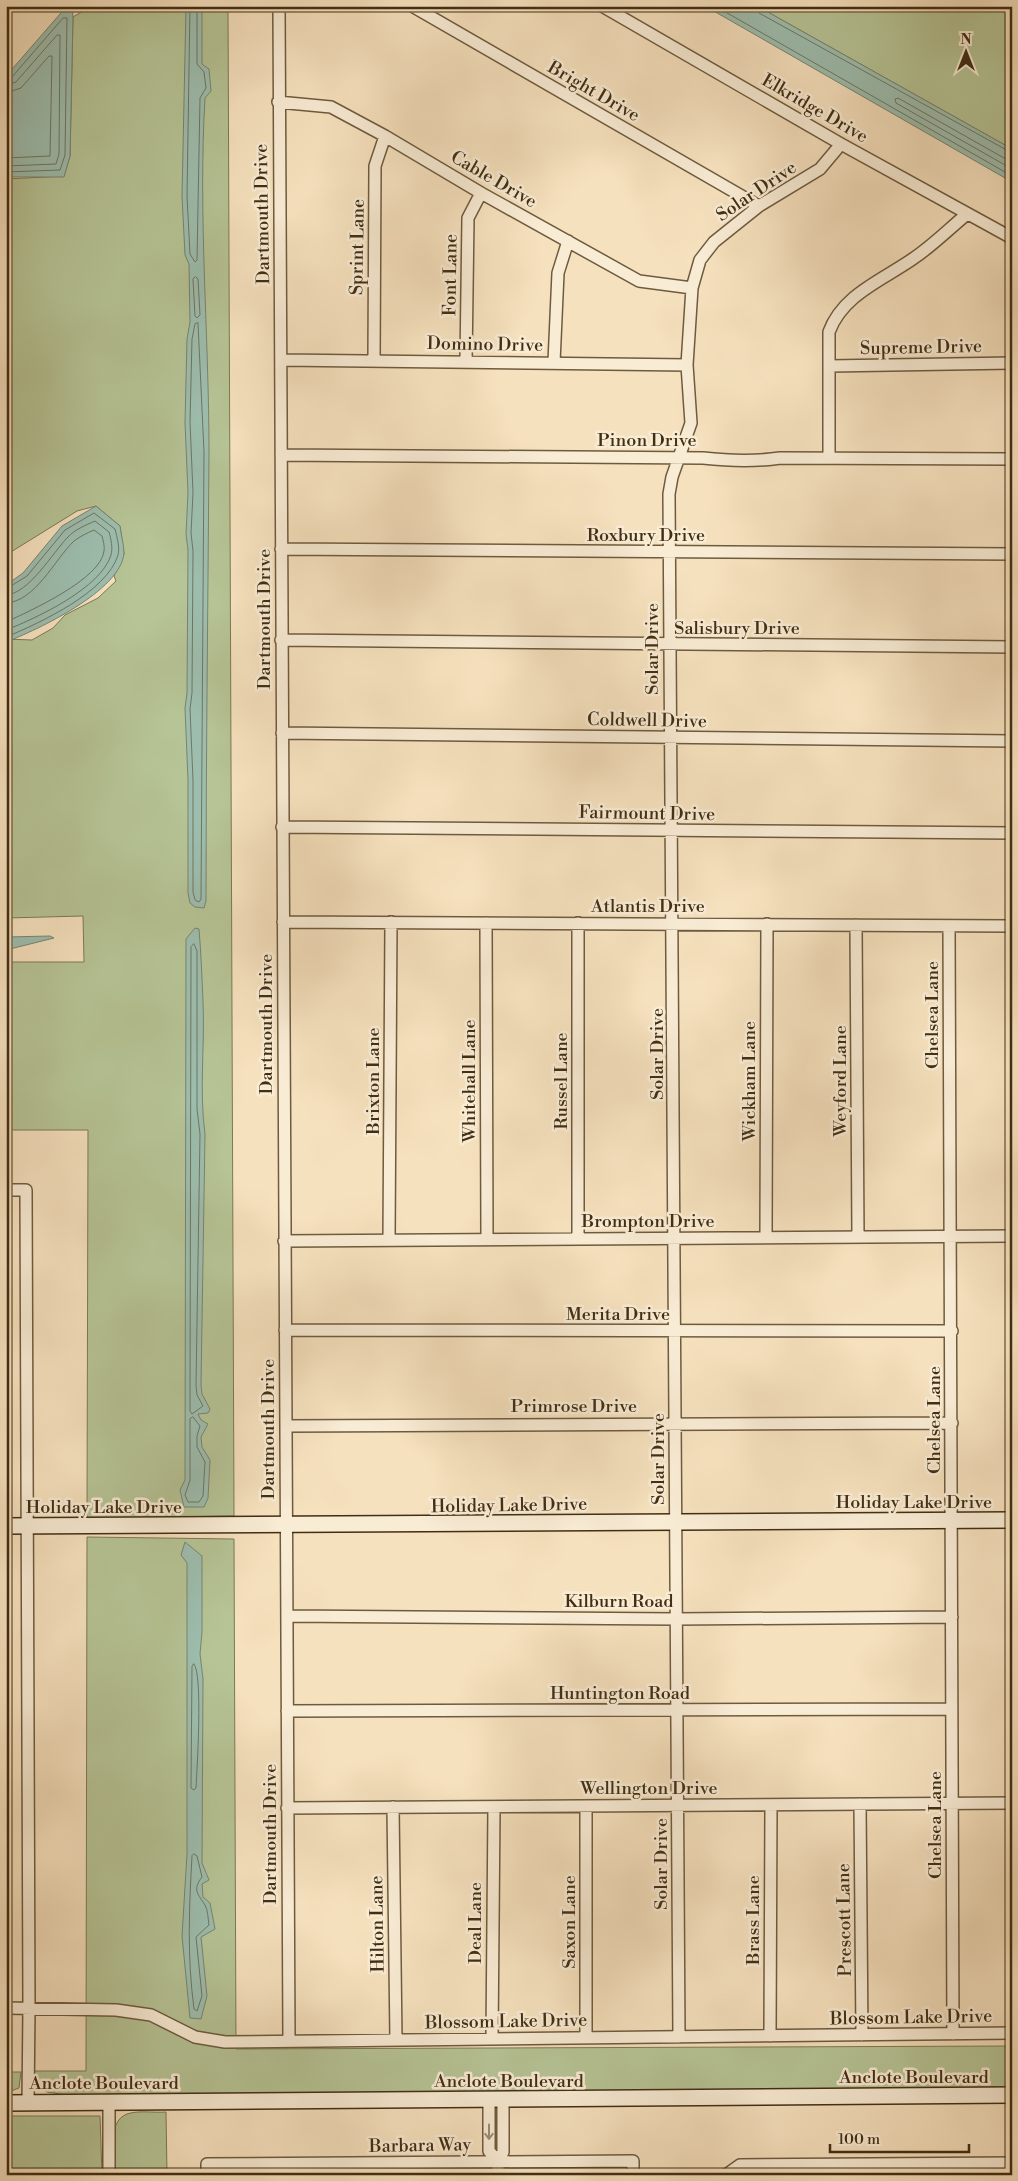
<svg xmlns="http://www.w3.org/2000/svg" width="1018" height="2181" viewBox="0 0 1018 2181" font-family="'Libre Bodoni',serif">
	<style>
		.green { fill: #b6c496; stroke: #7c7954 }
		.water { fill: #9dbeaf; stroke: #788471 }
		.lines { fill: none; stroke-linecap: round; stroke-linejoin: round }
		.shore { stroke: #6f7661; stroke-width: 1 }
		.street-casing { stroke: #6e5b3e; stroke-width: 14 }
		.secondary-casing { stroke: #412e13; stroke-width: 18 }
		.street { stroke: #f9ecd5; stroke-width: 11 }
		.secondary { stroke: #f9ecd5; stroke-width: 15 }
		.oneway { stroke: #9d8d74 }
		.labels { text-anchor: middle; stroke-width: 5; stroke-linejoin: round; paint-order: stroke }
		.street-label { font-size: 18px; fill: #412e13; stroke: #f9ecd5 }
	</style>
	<rect width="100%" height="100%" fill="#f6e1be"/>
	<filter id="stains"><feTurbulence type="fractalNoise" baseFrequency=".004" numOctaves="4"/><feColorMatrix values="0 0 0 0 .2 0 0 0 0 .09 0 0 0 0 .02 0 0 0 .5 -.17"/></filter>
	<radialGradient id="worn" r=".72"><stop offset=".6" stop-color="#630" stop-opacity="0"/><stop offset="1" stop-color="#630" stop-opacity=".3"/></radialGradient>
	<path class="green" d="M87 6H228L234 1516 87 1518 88 1130H6V962H84L83 916 6 918V639L32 640 53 628 65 615 98 598 116 581 114 576 124 554 120 526 96 506 77 511 6 555V179L64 176 70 156 73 17 85 10Z
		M757 6H1012V149Z
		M87 1537 234 1539 236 2049 1012 2046V2091L67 2095 47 2092 37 2085 34 2071H86Z
		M6 2072H21L19 2088 6 2093Z
		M166 2112 167 2175H115C115 2157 106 2122 127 2114 138 2110 154 2113 166 2112Z
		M6 2116H100L102 2175H6Z"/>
	<path class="water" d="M67 6H72L73 17 70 156 64 177H6V76Z
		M186 6H202V64L209 69 211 91 205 98C198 216 209 334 209 453 208 602 206 751 206 901L204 908 195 907 190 903 188 893V780L185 708 187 693 188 550 186 534 188 493 185 423 187 339 190 322 189 264 185 255 182 196Z
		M705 6H757L1012 149V182Z
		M96 506 120 526C121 535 124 545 124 553 121 591 37 630 6 642V585L23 573 62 526Z
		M195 928 199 929C201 953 202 977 203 1002 205 1046 199 1090 205 1134L201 1385 202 1394 210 1409 208 1413 198 1414 201 1420 208 1424 201 1437 202 1447 210 1460 208 1498 204 1507H184L180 1490 185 1480 186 939Z
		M50 936 54 938 6 950V937Z
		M185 1542 202 1556V1632L200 1654 203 1679 202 1863 209 1880 202 1884 203 1897 210 1903 215 1929 201 1937 207 1996 201 2019 190 2018 182 1936 187 1854V1563L181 1555Z"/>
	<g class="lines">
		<path class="shore" d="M190 6 187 196 190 254 195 262 197 260 200 98 206 88 204 72 197 64V6
			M715 6 1012 176
			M756 6 759 13 1012 153
			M6 79 12 77 63 18H67L65 155 60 170 6 172
			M6 85 16 82 57 35H60L59 154 56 164 6 166
			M6 93 21 88 49 56H52L50 156 6 158
			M1012 159 1004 158 898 98 895 99 896 103 1012 169
			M196 277 198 279 200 315 197 318 195 316 193 279Z
			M198 323 204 452 201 899 199 902 195 900 193 892V780L190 709 192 693 193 551 191 533 193 493 190 422 192 339 195 324Z
			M6 589 27 576 65 530 94 513 115 529C117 537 120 548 118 555 107 592 40 623 6 637
			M6 595C29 594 53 552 68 537 74 530 86 525 95 521L109 532C111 539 113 548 111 555 101 588 37 618 6 630
			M6 603C35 602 55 559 74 541 79 537 87 533 94 530L102 536C103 540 105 547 104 551 101 579 30 611 6 622
			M194 944 197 951V1109L200 1134 196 1385 197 1395 203 1406 192 1414 190 1411 191 947Z
			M193 1417 200 1426 197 1436V1447L205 1462 203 1496 199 1502H188L185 1495 190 1480V1419Z
			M194 1664C203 1674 197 1769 196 1788L194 1790 191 1788 192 1667Z
			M194 1854 197 1856 202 1877C192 1890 198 1894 205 1905 208 1910 208 1919 209 1925L196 1937 202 1996 197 2011 194 2009C187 1956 189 1910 192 1856Z"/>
		<g class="street-casing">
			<path id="street" d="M279 6 289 2041
				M412 6 759 206
				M602 6 841 144 1012 238
				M278 102 331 107 385 136 481 193 639 281 692 288
				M282 360 687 365
				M374 360 375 166 385 136
				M466 361 468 218 481 193
				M554 362 558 273 568 241
				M830 366 1012 363
				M281 455 703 458C730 461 753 462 780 458L1012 459
				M829 458V332C843 294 883 280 914 258 932 246 949 229 967 214
				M281 549 1012 554
				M281 640 1012 647
				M282 733 1012 741
				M282 827 1012 833
				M283 922 1012 926
				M486 923 487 1239
				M578 923V1239
				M856 925 858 1237
				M949 926 953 2034
				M6 1190H26L29 2008 28 2103
				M766 1237 767 924
				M389 1240 391 922
				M284 1241 1012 1236
				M285 1330 952 1331
				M286 1426 952 1423
				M287 1616 676 1619 952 1617
				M287 1711 952 1709
				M860 1804 862 2035
				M586 1806V2038
				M393 1807 396 2040
				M287 1808 1012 1803
				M6 2008 116 2010 151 2015 195 2037 225 2042 1012 2033
				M770 2036 771 1805
				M679 2037 669 494 672 477 691 423 687 365 692 288 700 260 714 242 759 206 820 169 841 144
				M492 2039 494 1807
				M489 2100V2151L498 2161
				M109 2102V2175
				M207 2175V2164L633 2161V2175
				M498 2175V2161L503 2152V2100
				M726 2175 740 2165 1012 2163"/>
		</g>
		<g class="secondary-casing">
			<path id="secondary" d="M6 1526 1012 1520
				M6 2103 1012 2095"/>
		</g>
		<use href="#street" class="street"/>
		<use href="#secondary" class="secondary"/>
	</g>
	<defs><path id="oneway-shaft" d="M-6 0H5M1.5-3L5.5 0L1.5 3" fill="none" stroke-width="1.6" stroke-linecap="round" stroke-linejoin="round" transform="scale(1.25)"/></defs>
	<use class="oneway" href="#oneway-shaft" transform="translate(489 2132) rotate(90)"/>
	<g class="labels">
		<g class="street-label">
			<text transform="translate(594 91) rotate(30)" y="6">Bright Drive</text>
			<text transform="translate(815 108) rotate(30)" y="6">Elkridge Drive</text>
			<text transform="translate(494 179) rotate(30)" y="6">Cable Drive</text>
			<text transform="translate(756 191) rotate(-34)" y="6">Solar Drive</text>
			<text transform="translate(262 214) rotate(-91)" y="6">Dartmouth Drive</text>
			<text transform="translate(357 247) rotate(-89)" y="6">Sprint Lane</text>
			<text transform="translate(450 275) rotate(-89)" y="6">Font Lane</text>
			<text transform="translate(485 344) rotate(1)" y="6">Domino Drive</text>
			<text transform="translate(921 347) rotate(-1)" y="6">Supreme Drive</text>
			<text x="647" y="446">Pinon Drive</text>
			<text x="646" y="541">Roxbury Drive</text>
			<text transform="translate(264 619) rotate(-90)" y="6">Dartmouth Drive</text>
			<text x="737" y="634">Salisbury Drive</text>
			<text transform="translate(652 649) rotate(-90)" y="6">Solar Drive</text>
			<text transform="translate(647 720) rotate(1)" y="6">Coldwell Drive</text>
			<text transform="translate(647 813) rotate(1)" y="6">Fairmount Drive</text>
			<text x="648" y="912">Atlantis Drive</text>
			<text transform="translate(932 1015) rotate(-90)" y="6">Chelsea Lane</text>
			<text transform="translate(266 1024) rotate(-90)" y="6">Dartmouth Drive</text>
			<text transform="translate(657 1054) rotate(-90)" y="6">Solar Drive</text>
			<text transform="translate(373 1081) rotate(-90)" y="6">Brixton Lane</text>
			<text transform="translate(469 1081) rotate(-90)" y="6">Whitehall Lane</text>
			<text transform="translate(561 1081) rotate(-90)" y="6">Russel Lane</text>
			<text transform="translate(749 1081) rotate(-90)" y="6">Wickham Lane</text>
			<text transform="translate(840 1081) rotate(-90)" y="6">Weyford Lane</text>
			<text x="648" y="1227">Brompton Drive</text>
			<text x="618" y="1320">Merita Drive</text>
			<text x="574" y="1412">Primrose Drive</text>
			<text transform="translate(934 1420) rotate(-90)" y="6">Chelsea Lane</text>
			<text transform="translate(268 1429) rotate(-90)" y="6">Dartmouth Drive</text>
			<text transform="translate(658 1459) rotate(-90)" y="6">Solar Drive</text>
			<text x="914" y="1508">Holiday Lake Drive</text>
			<text transform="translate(509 1505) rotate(-1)" y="6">Holiday Lake Drive</text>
			<text x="104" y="1513">Holiday Lake Drive</text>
			<text x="619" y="1607">Kilburn Road</text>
			<text x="620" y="1699">Huntington Road</text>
			<text x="649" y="1794">Wellington Drive</text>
			<text transform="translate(935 1825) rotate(-90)" y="6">Chelsea Lane</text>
			<text transform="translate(270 1834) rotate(-90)" y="6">Dartmouth Drive</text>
			<text transform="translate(661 1864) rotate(-90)" y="6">Solar Drive</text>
			<text transform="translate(753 1920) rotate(-90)" y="6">Brass Lane</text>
			<text transform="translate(844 1920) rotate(-91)" y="6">Prescott Lane</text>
			<text transform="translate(569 1922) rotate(-90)" y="6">Saxon Lane</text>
			<text transform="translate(475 1923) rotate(-90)" y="6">Deal Lane</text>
			<text transform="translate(377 1924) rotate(-91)" y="6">Hilton Lane</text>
			<text transform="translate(911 2017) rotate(-1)" y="6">Blossom Lake Drive</text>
			<text transform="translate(506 2021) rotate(-1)" y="6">Blossom Lake Drive</text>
			<text x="914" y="2083">Anclote Boulevard</text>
			<text x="509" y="2087">Anclote Boulevard</text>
			<text x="104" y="2089">Anclote Boulevard</text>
			<text transform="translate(420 2145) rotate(-1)" y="6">Barbara Way</text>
		</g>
	</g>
	<rect width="1018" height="2181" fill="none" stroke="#f6e1be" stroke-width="25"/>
	<rect x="8" y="8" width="1003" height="2166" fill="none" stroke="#412e13" stroke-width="2.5"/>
	<rect x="12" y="12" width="993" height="2156" fill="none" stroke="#412e13"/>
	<g transform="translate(966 52)" stroke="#f9ecd5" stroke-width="4" paint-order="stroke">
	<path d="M0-4L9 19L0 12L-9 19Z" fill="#412e13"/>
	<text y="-8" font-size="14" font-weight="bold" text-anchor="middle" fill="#412e13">N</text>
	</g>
	<path d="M830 2144v8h139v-8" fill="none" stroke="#412e13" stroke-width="2.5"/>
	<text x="838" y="2144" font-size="15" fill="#412e13" stroke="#f9ecd5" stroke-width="4" paint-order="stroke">100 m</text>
	<rect width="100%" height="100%" filter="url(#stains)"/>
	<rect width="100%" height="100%" fill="url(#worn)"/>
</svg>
